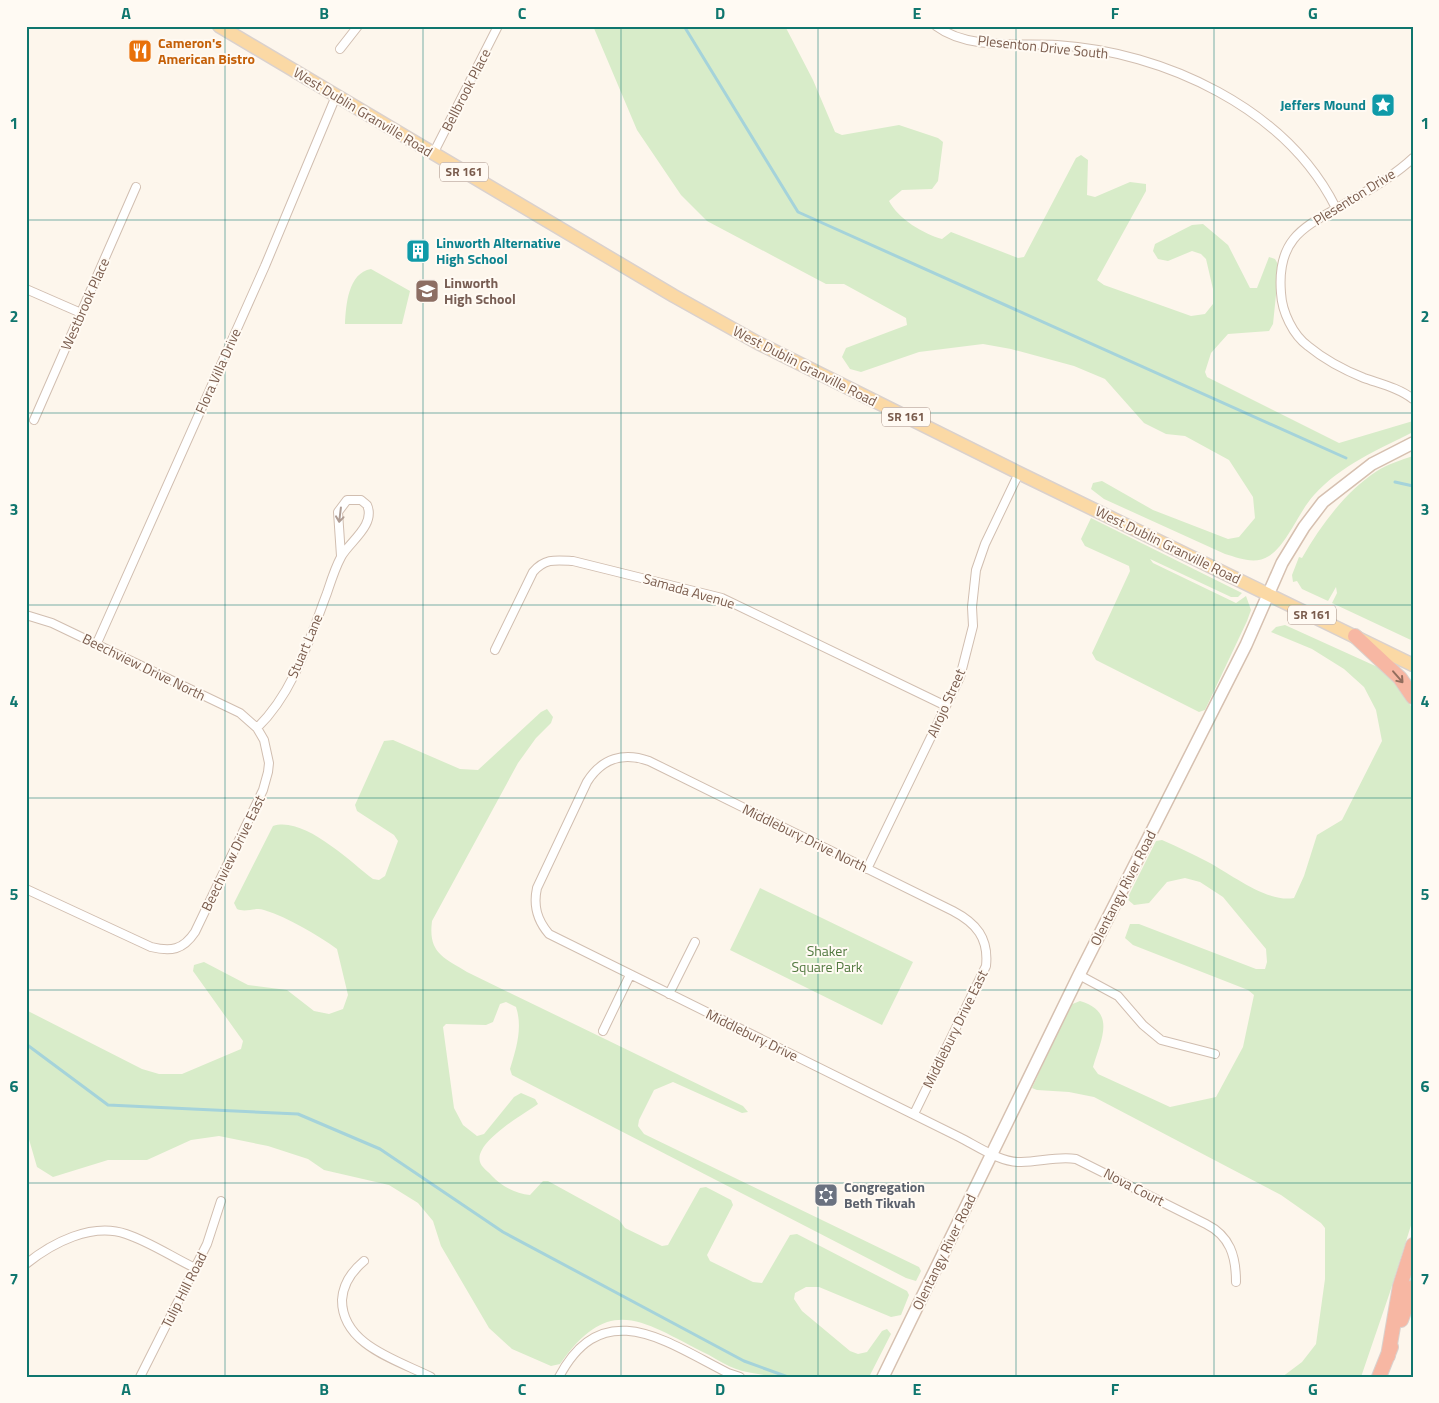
<svg xmlns="http://www.w3.org/2000/svg" width="1439" height="1403" viewBox="0 0 1439 1403" font-family="'Titillium Web',sans-serif">
	<style>
		.green { fill: #d8ecc9 }
		.lines { fill: none; stroke-linecap: round; stroke-linejoin: round }
		.stream { stroke: #a5d3da; stroke-width: 3 }
		.street-casing { stroke: #d1beb0; stroke-width: 10 }
		.secondary-casing { stroke: #d6c0b0; stroke-width: 14 }
		.primary-casing { stroke: #dad1cd; stroke-width: 15 }
		.highway-casing { stroke: #dad1cd; stroke-width: 16 }
		.street { stroke: #fff; stroke-width: 8 }
		.secondary { stroke: #fff; stroke-width: 11 }
		.primary { stroke: #fbd9a5; stroke-width: 12 }
		.highway { stroke: #f7b7a3; stroke-width: 14 }
		.oneway { stroke: #af9d94 }
		.oneway2 { stroke: #936e5e }
		.grid { fill: none; stroke: #0f766e; stroke-width: 1; stroke-opacity: 0.55 }
		.labels { text-anchor: middle; stroke-width: 4; stroke-linejoin: round; paint-order: stroke }
		.shield { fill: #fffaf3; stroke: #a28b7f; stroke-width: 1 }
		.shield-label { font-size: 12px; font-weight: bold; fill: #7a5c4d }
		.food-label { font-size: 14px; font-weight: bold; fill: #c56008; stroke: #fffaf3; text-anchor: start }
		.street-label { font-size: 14px; fill: #7a5c4d; stroke: #fffaf3 }
		.culture-label { font-size: 14px; font-weight: bold; fill: #0d838f; stroke: #fffaf3; text-anchor: end }
		.education-label { font-size: 14px; font-weight: bold; fill: #785e54; stroke: #fffaf3; text-anchor: start }
		.park-label { font-size: 14px; fill: #537a41; stroke: #fffaf3 }
		.worship-label { font-size: 14px; font-weight: bold; fill: #5b616d; stroke: #fffaf3; text-anchor: start }
		.neatline { fill: none; stroke: #0f766e; stroke-width: 2 }
		.grid-label { font-size: 16px; text-anchor: middle; font-weight: bold; fill: #0f766e }
	</style>
	<rect width="100%" height="100%" fill="#fdf6ec"/>
	<path class="green" d="M593 26H785L813 80 835 132 842 135 899 125 938 138 943 142 938 181 932 189 902 190 889 201C898 219 924 234 942 239L951 232 1018 258 1024 257 1076 158 1081 155 1088 160 1087 195 1095 197 1130 182 1146 184V191L1097 280 1104 285 1191 316 1205 314 1213 304V289L1206 259 1201 254 1192 251 1168 261 1158 259 1153 251 1155 244 1192 225 1203 224 1228 245 1250 288H1257L1269 257 1275 259 1279 266 1273 324 1269 331 1228 334 1211 353 1205 372 1207 377 1339 443 1413 421V432C1379 449 1340 466 1314 495 1299 511 1287 545 1269 556 1255 565 1239 558 1225 554L1104 499 1091 489 1093 483 1102 481 1153 510 1228 539 1239 537 1255 518 1253 497 1229 460 1185 436 1166 434 1144 423 1105 379 1074 366 1011 349 983 344 919 352 861 372 850 369 842 357 846 348 907 325 906 318 844 284H826L707 221 681 195 637 130Z
		M371 269 410 291 402 324H345C346 305 348 273 371 269Z
		M1413 456V641L1332 603 1337 593 1336 587 1328 601 1302 589 1297 581 1293 582 1292 575 1299 557 1302 558C1321 525 1345 492 1377 471 1388 464 1401 460 1413 456Z
		M1091 518 1242 593 1238 597H1231L1150 559 1153 563 1236 603 1246 596 1251 610 1247 621 1205 710 1199 712 1096 660 1092 653 1130 571 1129 566 1085 546 1081 539Z
		M1285 625 1382 669 1391 677 1413 709V1219L1390 1292 1361 1377H1282L1302 1362 1316 1344 1325 1279V1228L1321 1223 1281 1195 1094 1097 1069 1092 1037 1090 1032 1088 1070 1005 1080 1001C1117 1012 1101 1039 1093 1067L1098 1074 1170 1107 1216 1097 1243 1047 1254 995 1248 990 1133 945 1125 938 1130 924H1139L1256 969H1265L1267 962 1266 949 1223 897 1200 882 1185 878 1167 882 1149 903 1134 905 1127 899 1156 841 1162 840C1178 847 1193 854 1208 862 1231 874 1267 903 1294 898L1304 876 1317 835 1342 820 1382 741 1376 710 1364 687 1344 669 1312 649 1271 632 1276 627Z
		M547 709 553 717 551 723 536 738 518 763 432 921C428 953 443 957 467 972L743 1106 748 1112 742 1113 673 1082 654 1090 639 1120 638 1126 644 1134 919 1267 921 1271 916 1281 906 1278 512 1075 510 1069C516 1049 523 1028 516 1007L506 1002 500 1004 493 1022 486 1025 446 1024 443 1027 454 1108 463 1125 477 1136 484 1134 514 1097 521 1093 535 1099 538 1104C524 1114 474 1142 480 1162 481 1167 489 1172 492 1176 501 1186 516 1194 530 1195L543 1181H548L619 1220 625 1228 662 1246 668 1245 700 1188 706 1187 731 1200 733 1205 707 1255 710 1261 753 1282 762 1283 790 1235 797 1234 907 1291 909 1295 901 1315 891 1317 819 1287H806L795 1293 794 1299 802 1311 850 1351 858 1354 867 1352 882 1331 887 1329 891 1334 869 1377C830 1377 773 1381 736 1369 727 1366 718 1360 709 1355 644 1323 611 1291 560 1364L551 1366 512 1349 489 1328 441 1246 433 1221 418 1203 389 1185 324 1170 308 1159 268 1146 219 1136 191 1140 147 1160H108L53 1177 37 1167 26 1129V1010L142 1069 159 1074H182L241 1049 243 1041 193 971 194 965 204 962 248 985 287 990 314 1011 329 1014 343 1009 348 995 337 949C316 934 289 918 264 910 255 907 246 913 237 909L234 903 273 826C304 816 349 861 373 879L379 880 385 876 398 841 394 835 357 811 355 805 384 741 393 740 460 769 478 770 541 712Z
		M760 888 913 962 882 1025 730 950Z"/>
	<g class="lines">
		<path class="stream" d="M684 26 798 212 1346 458
			M1395 482 1413 486
			M26 1044 108 1105 298 1114 380 1149 503 1232 744 1361 788 1377"/>
		<g class="street-casing">
			<path id="street" d="M936 26C968 50 1019 43 1057 45 1164 52 1286 108 1336 208
				M340 49 358 26
				M433 154 498 26
				M1413 158C1396 174 1373 188 1353 199 1310 225 1276 233 1281 293 1282 312 1293 335 1308 346 1325 360 1344 370 1364 378 1381 384 1399 388 1413 399
				M26 289 81 313
				M34 420 136 187
				M26 615 52 623 240 713 257 728 264 740 269 763 268 772 263 790 195 932C183 950 171 952 151 947L26 889
				M97 643 265 266 336 96
				M495 650 533 572C545 558 556 560 573 561L722 598 946 706
				M257 728C294 692 309 640 327 593 331 581 335 568 341 557 349 542 376 525 367 505L361 500H347L338 512 341 556
				M867 869 960 677 973 626 972 607 976 570 985 544 1019 473
				M1079 975 1118 996 1143 1025 1161 1040 1215 1054
				M669 994 695 942
				M603 1031 630 975
				M914 1114 986 966C989 938 976 923 953 911L649 761C624 752 602 758 587 782L537 888C533 906 537 920 549 934L959 1137C977 1146 1001 1163 1021 1162 1040 1162 1057 1156 1076 1159L1206 1224C1230 1236 1236 1256 1236 1282
				M364 1261C352 1271 343 1283 342 1300 342 1345 397 1360 431 1377
				M26 1264C52 1243 92 1222 126 1234 150 1242 172 1257 195 1268
				M140 1377 207 1244 221 1201
				M559 1377C603 1293 668 1343 728 1373L740 1377"/>
		</g>
		<g class="secondary-casing">
			<path id="secondary" d="M883 1377 1079 975 1246 645 1282 563 1304 527 1323 502 1372 464 1413 443"/>
		</g>
		<g class="primary-casing">
			<path id="primary" d="M219 26 674 296 758 343 1019 473 1413 665"/>
		</g>
		<g class="highway-casing">
			<path id="highway" d="M1355 636 1400 678 1413 697
				M1401 1320 1413 1287
				M1388 1356 1400 1286 1413 1245
				M1379 1377 1391 1347"/>
		</g>
		<use href="#street" class="street"/>
		<use href="#secondary" class="secondary"/>
		<use href="#primary" class="primary"/>
		<use href="#highway" class="highway"/>
	</g>
	<defs><path id="oneway-shaft" d="M-6 0H5M1.5-3L5.5 0L1.5 3" fill="none" stroke-width="1.6" stroke-linecap="round" stroke-linejoin="round" transform="scale(1.25)"/></defs>
	<use class="oneway" href="#oneway-shaft" transform="translate(340 515) rotate(97)"/>
	<use class="oneway2" href="#oneway-shaft" transform="translate(1398 677) rotate(49)"/>
	<path class="grid" d="M225 26V1377M423 26V1377M621 26V1377M818 26V1377M1016 26V1377M1214 26V1377M26 220H1413M26 413H1413M26 605H1413M26 798H1413M26 990H1413M26 1183H1413"/>
	<defs>
		<g id="restaurant-square" transform="scale(1.25)"><rect x="-9" y="-9" width="18" height="18" rx="4" fill="#e8710a" stroke="#fffaf3"/><path d="M-5-6h1v4h1v-4h1v4h1v-4h1v5L-1.5 .5V6h-2V.5L-5-1ZM5-6V6H3V1.5H1.5Q1.5-4 5-6Z" fill="#fff"/></g>
		<g id="sight-square" transform="scale(1.25)"><rect x="-9" y="-9" width="18" height="18" rx="4" fill="#0f9aa8" stroke="#fffaf3"/><path d="M0-6L1.8-2.2L6-1.7L2.9 1.2L3.7 5.4L0 3.3L-3.7 5.4L-2.9 1.2L-6-1.7L-1.8-2.2Z" fill="#fff"/></g>
		<g id="building-square" transform="scale(1.25)"><rect x="-9" y="-9" width="18" height="18" rx="4" fill="#0f9aa8" stroke="#fffaf3"/><path d="M-4-6H4V6H1V3H-1V6H-4ZM-2.5-4.3h1.7v1.8h-1.7ZM.8-4.3h1.7v1.8H.8ZM-2.5-1h1.7V.8h-1.7ZM.8-1h1.7V.8H.8Z" fill="#fff"/></g>
		<g id="school-square" transform="scale(1.25)"><rect x="-9" y="-9" width="18" height="18" rx="4" fill="#8d6e63" stroke="#fffaf3"/><path d="M0-5L7-2L0 1L-7-2ZM-4 1L0 2.5L4 1V4Q0 6-4 4Z" fill="#fff"/></g>
		<g id="synagogue-square" transform="scale(1.25)"><rect x="-9" y="-9" width="18" height="18" rx="4" fill="#6b7280" stroke="#fffaf3"/><path d="M0-6.5L5.6 3.2H-5.6ZM0 6.5L5.6-3.2H-5.6Z" fill="#fff"/></g>
	</defs>
	<g fill-rule="evenodd">
		<use href="#restaurant-square" x="140" y="51"/>
		<use href="#sight-square" x="1383" y="105"/>
		<use href="#building-square" x="418" y="251"/>
		<use href="#school-square" x="427" y="291"/>
		<use href="#synagogue-square" x="826" y="1195"/>
	</g>
	<g class="labels">
		<g class="shield">
			<rect x="440" y="162.5" width="48" height="19" rx="4"/>
			<rect x="882" y="407.5" width="48" height="19" rx="4"/>
			<rect x="1288" y="605.5" width="48" height="19" rx="4"/>
		</g>
		<g class="shield-label">
			<text x="464" y="176">SR 161</text>
			<text x="906" y="421">SR 161</text>
			<text x="1312" y="619">SR 161</text>
		</g>
		<g class="food-label">
			<text x="158" y="48">Cameron's<tspan x="158" dy="16">American Bistro</tspan></text>
		</g>
		<g class="street-label">
			<text transform="translate(1043 47) rotate(6)" y="5">Plesenton Drive South</text>
			<text transform="translate(466 90) rotate(-63)" y="5">Bellbrook Place</text>
			<text transform="translate(363 112) rotate(31)" y="5">West Dublin Granville Road</text>
			<text transform="translate(1354 197) rotate(-32)" y="5">Plesenton Drive</text>
			<text transform="translate(85 304) rotate(-66)" y="5">Westbrook Place</text>
			<text transform="translate(805 366) rotate(27)" y="5">West Dublin Granville Road</text>
			<text transform="translate(218 371) rotate(-66)" y="5">Flora Villa Drive</text>
			<text transform="translate(1168 545) rotate(26)" y="5">West Dublin Granville Road</text>
			<text transform="translate(689 591) rotate(16)" y="5">Samada Avenue</text>
			<text transform="translate(305 646) rotate(-67)" y="5">Stuart Lane</text>
			<text transform="translate(144 667) rotate(26)" y="5">Beechview Drive North</text>
			<text transform="translate(946 703) rotate(-66)" y="5">Alrojo Street</text>
			<text transform="translate(805 838) rotate(26)" y="5">Middlebury Drive North</text>
			<text transform="translate(233 853) rotate(-64)" y="5">Beechview Drive East</text>
			<text transform="translate(1123 888) rotate(-63)" y="5">Olentangy River Road</text>
			<text transform="translate(955 1029) rotate(-64)" y="5">Middlebury Drive East</text>
			<text transform="translate(752 1035) rotate(26)" y="5">Middlebury Drive</text>
			<text transform="translate(1134 1187) rotate(27)" y="5">Nova Court</text>
			<text transform="translate(944 1252) rotate(-64)" y="5">Olentangy River Road</text>
			<text transform="translate(184 1290) rotate(-63)" y="5">Tulip Hill Road</text>
		</g>
		<g class="culture-label">
			<text x="1366" y="110">Jeffers Mound</text>
			<text x="436" y="248" text-anchor="start">Linworth Alternative<tspan x="436" dy="16">High School</tspan></text>
		</g>
		<g class="education-label">
			<text x="444" y="288">Linworth<tspan x="444" dy="16">High School</tspan></text>
		</g>
		<g class="park-label">
			<text x="827" y="956">Shaker<tspan x="827" dy="16">Square Park</tspan></text>
		</g>
		<g class="worship-label">
			<text x="844" y="1192">Congregation<tspan x="844" dy="16">Beth Tikvah</tspan></text>
		</g>
	</g>
	<rect width="1439" height="1403" fill="none" stroke="#fffaf3" stroke-width="55"/>
	<rect x="28" y="28" width="1384" height="1348" class="neatline"/>
	<g class="grid-label">
		<text x="126" y="19">A</text>
		<text x="324" y="19">B</text>
		<text x="522" y="19">C</text>
		<text x="720" y="19">D</text>
		<text x="917" y="19">E</text>
		<text x="1115" y="19">F</text>
		<text x="1313" y="19">G</text>
		<text x="14" y="129">1</text>
		<text x="1425" y="129">1</text>
		<text x="14" y="322">2</text>
		<text x="1425" y="322">2</text>
		<text x="14" y="515">3</text>
		<text x="1425" y="515">3</text>
		<text x="14" y="707">4</text>
		<text x="1425" y="707">4</text>
		<text x="14" y="900">5</text>
		<text x="1425" y="900">5</text>
		<text x="14" y="1092">6</text>
		<text x="1425" y="1092">6</text>
		<text x="14" y="1285">7</text>
		<text x="1425" y="1285">7</text>
		<text x="126" y="1395">A</text>
		<text x="324" y="1395">B</text>
		<text x="522" y="1395">C</text>
		<text x="720" y="1395">D</text>
		<text x="917" y="1395">E</text>
		<text x="1115" y="1395">F</text>
		<text x="1313" y="1395">G</text>
	</g>
</svg>
